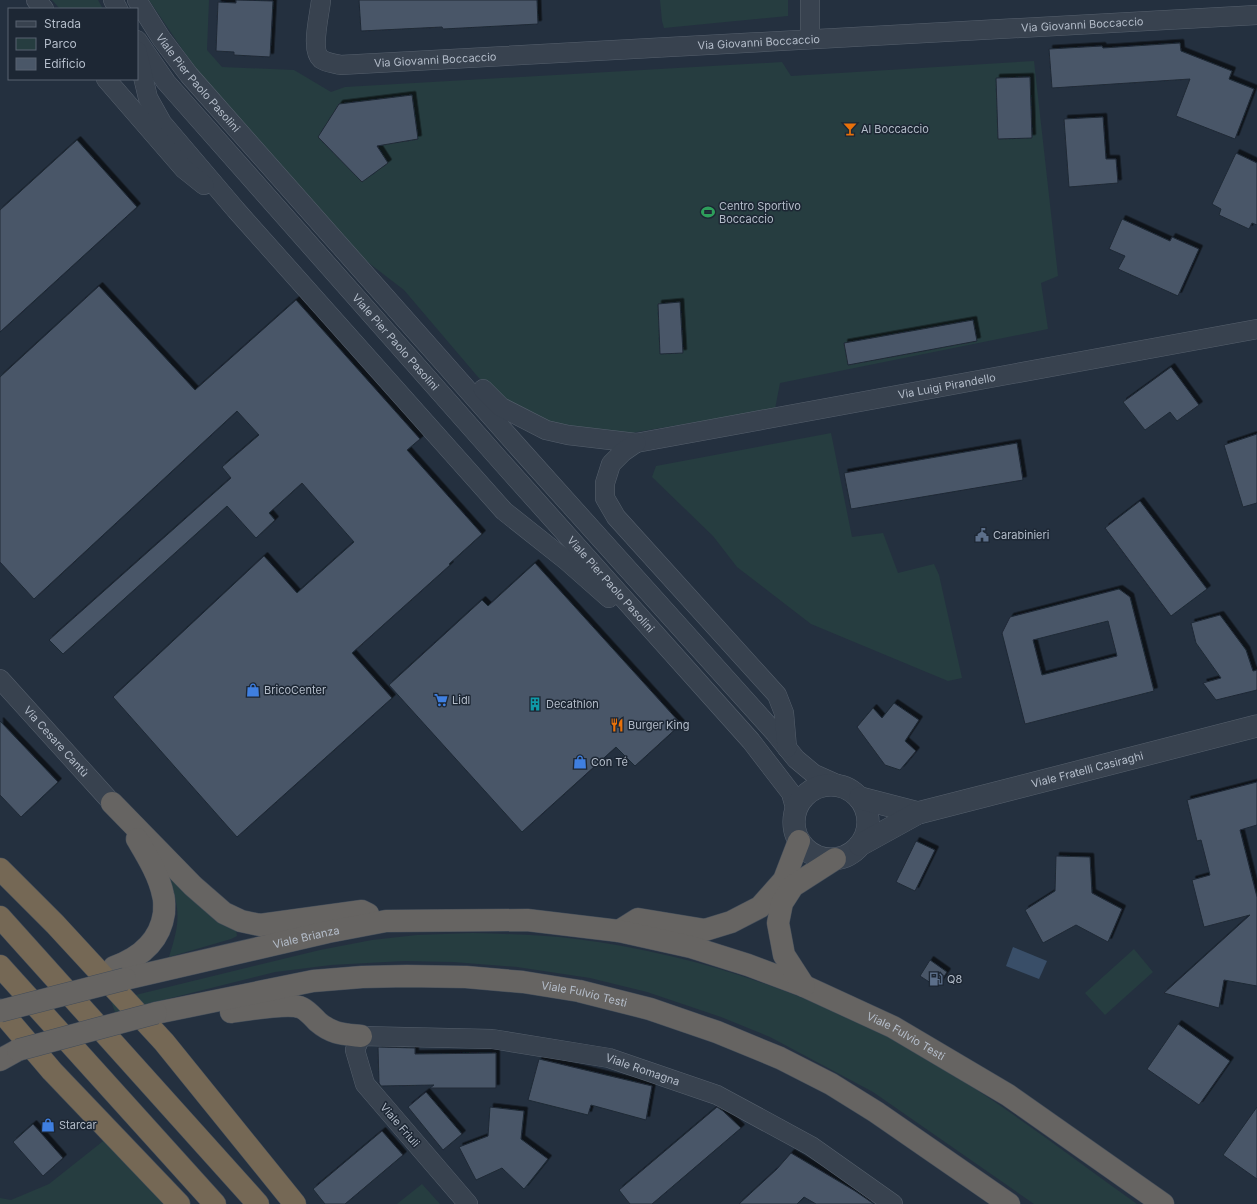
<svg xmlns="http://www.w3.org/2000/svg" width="1257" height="1204" viewBox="0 0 1257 1204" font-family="Inter,sans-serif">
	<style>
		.green { fill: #263d40 }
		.water { fill: #394e68 }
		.building { fill: #4a5768; stroke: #1f2936; fill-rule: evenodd; filter: url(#shadow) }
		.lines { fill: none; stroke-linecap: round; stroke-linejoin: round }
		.minor-casing { stroke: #56606d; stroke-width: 20 }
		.tertiary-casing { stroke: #56606d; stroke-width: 23 }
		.trunk-casing { stroke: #434d5a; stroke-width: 23 }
		.motorway-casing { stroke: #434d5a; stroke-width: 23 }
		.minor { stroke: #38424f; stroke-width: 19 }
		.tertiary { stroke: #38424f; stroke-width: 22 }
		.trunk { stroke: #666462; stroke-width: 22 }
		.motorway { stroke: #756855; stroke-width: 22 }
		.trunk-bridge-casing { stroke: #434d5a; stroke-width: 23; stroke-linecap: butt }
		.trunk-bridge { stroke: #666462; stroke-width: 22 }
		.labels { text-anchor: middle; stroke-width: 3; stroke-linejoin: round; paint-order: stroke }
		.street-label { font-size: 11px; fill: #b4bdca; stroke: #1d2734 }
		.poi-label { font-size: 11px; fill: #b4bdca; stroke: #1d2734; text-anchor: start }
	</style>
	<defs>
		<filter id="shadow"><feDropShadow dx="3.5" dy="-3.5" stdDeviation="0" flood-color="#0009"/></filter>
	</defs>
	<rect width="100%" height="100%" fill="#24303f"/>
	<path class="green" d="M52 0H98L103 9H60Z
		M149 0H209L207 50 222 67 294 70 331 92 345 87 782 62 791 76 1034 61 1058 276 1041 283 1048 329 780 383 775 409 631 433 547 423 508 405 478 377 404 290 361 257 197 71Z
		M660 0H788V16L664 28 662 21Z
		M831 433 852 537 883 533 898 573 934 564 939 575 962 678 948 681 811 624 737 567 713 536 652 477 656 466Z
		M168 876 236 930 237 936 231 939 169 957C180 922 181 910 168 876Z
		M473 933C508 934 542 935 576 939 672 951 766 979 854 1020 881 1033 909 1047 935 1063 1005 1106 1070 1156 1137 1204H1034L873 1092 770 1037 721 1017 647 992 590 978 517 967 453 962 404 961 331 965 275 972 115 1012 111 1001 320 950 372 940 417 935Z
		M1134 949 1153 972 1105 1015 1085 993Z
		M107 1138 166 1204H0V1198L11 1200 49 1184Z
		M422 1184 440 1204H397Z"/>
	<path class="water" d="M1013 947 1047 961 1039 979 1006 966Z"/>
	<path class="building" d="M236 0 273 1 270 57 234 55V52L216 51 218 2 236 3Z
		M359 0H537L538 24 443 29 442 27 361 31Z
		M1180 43 1181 51 1232 71 1229 79 1254 89 1235 139 1176 116 1190 79 1052 88 1049 49 1102 46 1103 48Z
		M1030 77 1032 138 998 139 996 78Z
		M412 95 418 139 377 146 388 163 362 182 318 137 339 104Z
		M1103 117 1106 159H1116L1118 183 1069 187 1064 119Z
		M77 140 137 207 0 332V210Z
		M1236 153 1257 163V225L1252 223 1249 229 1219 215 1221 209 1212 204Z
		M1122 219 1170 241 1172 237 1199 249 1178 296 1118 269 1125 256 1109 249Z
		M99 286 195 390 296 300 420 439 407 450 482 534 449 564 450 565 352 653 392 698 237 837 113 697 264 556 297 593 354 542 302 483 269 513 275 520 256 538 227 506 63 654 49 640 231 478 222 467 259 435 237 411 34 599 0 562V377Z
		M680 302 683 353 660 354 658 304Z
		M973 320 977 341 848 365 844 343Z
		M1171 367 1199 405 1177 421 1170 412 1145 430 1123 402Z
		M1257 434V503L1243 507 1224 445Z
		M1017 443 1023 480 851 509 844 473Z
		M1140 501 1207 589 1171 616 1105 528Z
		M535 563 681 724 635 766 616 747 522 832 389 685 482 600 488 606Z
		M1119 589 1130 597 1154 691 1025 724 1002 633 1010 617ZM1108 621 1117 656 1042 675 1033 640Z
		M1220 615 1246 650 1253 671 1257 670V690L1216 700 1203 683 1221 678 1196 643 1191 623Z
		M894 703 919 720 905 741 916 751 900 770 885 765 857 727 873 708 882 718Z
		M0 721 58 782 21 817 0 795Z
		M1257 782V825L1240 830 1257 897V986L1224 980 1219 1008 1164 993 1250 915 1204 927 1192 880 1210 875 1201 840 1197 841 1187 800Z
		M916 841 935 850 915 891 896 882Z
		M1056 856 1090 857 1092 893 1122 909 1108 942 1076 925 1043 943 1025 910 1055 891Z
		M930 960 947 972 937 987 920 976Z
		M1178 1024 1230 1061 1199 1105 1147 1069Z
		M378 1047 415 1048V1054L496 1053V1088H430L434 1085 381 1086 379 1083Z
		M539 1059 652 1086 646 1120 591 1105 588 1115 528 1100Z
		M426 1092 462 1134 443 1150 408 1107Z
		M490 1107 524 1111 521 1139 548 1159 524 1189 502 1168 476 1180 459 1147 488 1136Z
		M717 1107 723 1111 741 1128 652 1204H630L619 1190Z
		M1257 1107V1179L1223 1155Z
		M33 1124 63 1158 43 1176 13 1142Z
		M382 1131 403 1155 345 1204H325L313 1189Z
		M791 1153 855 1191 874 1204H816L804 1197 797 1204H739L777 1169Z"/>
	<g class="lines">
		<g class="minor-casing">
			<g id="minor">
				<path d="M36 0 44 9"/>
				<path d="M113 0 118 9"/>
				<path id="s1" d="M137 0 161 38 189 75 519 448 775 733 796 759 814 774 841 786"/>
				<path id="s2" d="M321 0C320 13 310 50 321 59 327 63 333 63 340 65L1257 15"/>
				<path d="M810 39V0"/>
				<path id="s3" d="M137 40 166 82 498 458 751 741 791 793 796 811"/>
				<path d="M137 51 148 98 162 123 236 210 504 511 567 561 609 598"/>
				<path d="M106 79 184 169 204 185"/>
				<path id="s4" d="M483 389 501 407 546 430 568 435 636 443 1257 329"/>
				<path d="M636 443 623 452 611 464 605 483V498L616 517 777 695 784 713 787 748"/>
				<path id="s5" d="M0 679 112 803"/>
				<path id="s6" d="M468 1204 365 1084 355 1050 361 1036 492 1039 609 1058 717 1095 811 1146 893 1204"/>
			</g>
		</g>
		<g class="tertiary-casing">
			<g id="tertiary">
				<circle cx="831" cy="822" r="37"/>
				<path d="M860 798 918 813"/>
				<path id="s7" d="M860 845 918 813 1257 726"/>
			</g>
		</g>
		<g class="trunk-casing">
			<g id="trunk">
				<path d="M112 803 193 886 224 913 241 921 260 925 362 911 368 914"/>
				<path d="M619 931 638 919 705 930 731 922 760 907 784 880 799 841"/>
				<path d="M114 967C139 958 160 942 164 913 164 908 165 901 163 895 159 875 147 856 137 839"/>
				<path id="s8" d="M125 979 328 932 386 921 527 920 619 931 691 947 748 965 804 986 893 1027 1008 1095 1163 1204"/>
				<path d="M804 986 784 955 778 923 782 903 793 886 835 859"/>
				<path d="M231 1012C246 1010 290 1002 302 1008 308 1011 313 1017 318 1022 332 1034 343 1034 361 1036"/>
				<path id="s9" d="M156 1013 313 981 362 977 407 976 466 977 523 982 579 991 650 1009 717 1032 780 1058 831 1084 876 1112 1009 1204"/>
				<path d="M0 1060 18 1050"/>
			</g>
		</g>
		<g class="motorway-casing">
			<path id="motorway" d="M0 869 55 924 164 1042 295 1204
				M0 917 258 1204
				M0 966 215 1204
				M0 1010 52 1071 179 1204"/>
		</g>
		<use href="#minor" class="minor"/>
		<use href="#tertiary" class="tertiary"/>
		<use href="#trunk" class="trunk"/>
		<use href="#motorway" class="motorway"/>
		<g class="trunk-bridge-casing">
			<path id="trunk-bridge" d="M0 1011 125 979
				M18 1050 156 1013"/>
		</g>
		<use href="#trunk-bridge" class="trunk-bridge"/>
	</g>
	<defs>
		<g id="bar-bare" transform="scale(1.08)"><path d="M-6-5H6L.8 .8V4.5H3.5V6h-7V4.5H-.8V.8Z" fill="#e8710a" stroke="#1d2734" stroke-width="2.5" paint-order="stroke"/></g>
		<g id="stadium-bare" transform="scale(1.08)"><path d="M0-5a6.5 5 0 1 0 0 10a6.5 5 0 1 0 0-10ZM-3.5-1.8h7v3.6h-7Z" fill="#2e9e5b" stroke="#1d2734" stroke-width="2.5" paint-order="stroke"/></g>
		<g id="civic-bare" transform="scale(1.08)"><path d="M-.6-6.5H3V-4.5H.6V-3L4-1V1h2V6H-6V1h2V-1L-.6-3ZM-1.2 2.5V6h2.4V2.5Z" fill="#5c6f8a" stroke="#1d2734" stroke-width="2.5" paint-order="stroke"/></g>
		<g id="shop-bare" transform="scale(1.08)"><path d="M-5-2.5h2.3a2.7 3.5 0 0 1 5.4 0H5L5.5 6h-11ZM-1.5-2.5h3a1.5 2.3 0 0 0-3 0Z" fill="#3f7fe0" stroke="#1d2734" stroke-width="2.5" paint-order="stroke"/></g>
		<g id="supermarket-bare" transform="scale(1.08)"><path d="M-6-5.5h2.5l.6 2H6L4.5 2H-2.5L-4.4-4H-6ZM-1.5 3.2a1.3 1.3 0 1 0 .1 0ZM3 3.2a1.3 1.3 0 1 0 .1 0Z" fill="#3f7fe0" stroke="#1d2734" stroke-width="2.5" paint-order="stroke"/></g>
		<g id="building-bare" transform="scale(1.08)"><path d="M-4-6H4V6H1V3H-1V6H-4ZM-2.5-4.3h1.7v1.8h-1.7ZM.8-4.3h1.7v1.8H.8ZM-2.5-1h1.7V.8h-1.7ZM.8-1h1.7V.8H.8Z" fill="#0f9aa8" stroke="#1d2734" stroke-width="2.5" paint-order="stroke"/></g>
		<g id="restaurant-bare" transform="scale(1.08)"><path d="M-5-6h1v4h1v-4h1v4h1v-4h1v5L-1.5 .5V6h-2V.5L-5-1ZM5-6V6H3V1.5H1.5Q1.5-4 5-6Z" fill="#e8710a" stroke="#1d2734" stroke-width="2.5" paint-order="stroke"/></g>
		<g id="fuel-bare" transform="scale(1.08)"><path d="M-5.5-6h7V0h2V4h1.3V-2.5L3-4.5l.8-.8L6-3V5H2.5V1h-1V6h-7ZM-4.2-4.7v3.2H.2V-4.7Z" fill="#5c6f8a" stroke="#1d2734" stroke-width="2.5" paint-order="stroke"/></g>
	</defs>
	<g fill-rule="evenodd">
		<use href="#bar-bare" x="850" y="129"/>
		<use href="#stadium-bare" x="708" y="212"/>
		<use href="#civic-bare" x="982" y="535"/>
		<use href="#shop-bare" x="253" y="690"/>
		<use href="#supermarket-bare" x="441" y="700"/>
		<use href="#building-bare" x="535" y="704"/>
		<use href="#restaurant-bare" x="617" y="725"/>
		<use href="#shop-bare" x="580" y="762"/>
		<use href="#fuel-bare" x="936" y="979"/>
		<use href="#shop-bare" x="48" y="1125"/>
	</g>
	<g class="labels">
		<g class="street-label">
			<text dy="4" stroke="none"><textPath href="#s2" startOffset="824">Via Giovanni Boccaccio</textPath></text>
			<text dy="4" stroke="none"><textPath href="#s2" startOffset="500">Via Giovanni Boccaccio</textPath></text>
			<text dy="4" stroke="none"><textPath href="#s2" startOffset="176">Via Giovanni Boccaccio</textPath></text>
			<text dy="4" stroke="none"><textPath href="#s1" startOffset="103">Viale Pier Paolo Pasolini</textPath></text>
			<text dy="4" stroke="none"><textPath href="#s3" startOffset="398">Viale Pier Paolo Pasolini</textPath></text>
			<text dy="4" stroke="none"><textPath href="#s4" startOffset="483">Via Luigi Pirandello</textPath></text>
			<text dy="4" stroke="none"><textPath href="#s3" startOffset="722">Viale Pier Paolo Pasolini</textPath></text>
			<text dy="4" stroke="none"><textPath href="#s5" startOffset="84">Via Cesare Cantù</textPath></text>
			<text dy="4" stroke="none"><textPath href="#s7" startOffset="241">Viale Fratelli Casiraghi</textPath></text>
			<text dy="4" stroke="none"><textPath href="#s8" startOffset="186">Viale Brianza</textPath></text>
			<text dy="4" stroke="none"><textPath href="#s9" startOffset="433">Viale Fulvio Testi</textPath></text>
			<text dy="4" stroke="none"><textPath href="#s8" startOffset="808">Viale Fulvio Testi</textPath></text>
			<text dy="4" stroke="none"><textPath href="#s6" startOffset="494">Viale Romagna</textPath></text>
			<text transform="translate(400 1125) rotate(49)" y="4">Viale Friuli</text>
		</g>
		<g class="poi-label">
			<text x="861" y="133">Al Boccaccio</text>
			<text x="719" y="210">Centro Sportivo<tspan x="719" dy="13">Boccaccio</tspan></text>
			<text x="993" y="539">Carabinieri</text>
			<text x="264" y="694">BricoCenter</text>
			<text x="452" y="704">Lidl</text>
			<text x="546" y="708">Decathlon</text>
			<text x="628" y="729">Burger King</text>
			<text x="591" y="766">Con Té</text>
			<text x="947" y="983">Q8</text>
			<text x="59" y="1129">Starcar</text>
		</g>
	</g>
	<rect x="8" y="8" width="130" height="72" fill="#1d2734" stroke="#596370"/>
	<rect x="16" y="21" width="20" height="6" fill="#38424f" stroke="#596370"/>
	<text x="44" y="28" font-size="12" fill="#b4bdca">Strada</text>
	<rect x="16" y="38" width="20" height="12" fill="#263d40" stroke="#596370"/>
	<text x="44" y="48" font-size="12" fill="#b4bdca">Parco</text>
	<rect x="16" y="58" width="20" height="12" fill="#4a5768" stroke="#596370"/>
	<text x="44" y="68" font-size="12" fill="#b4bdca">Edificio</text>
</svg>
